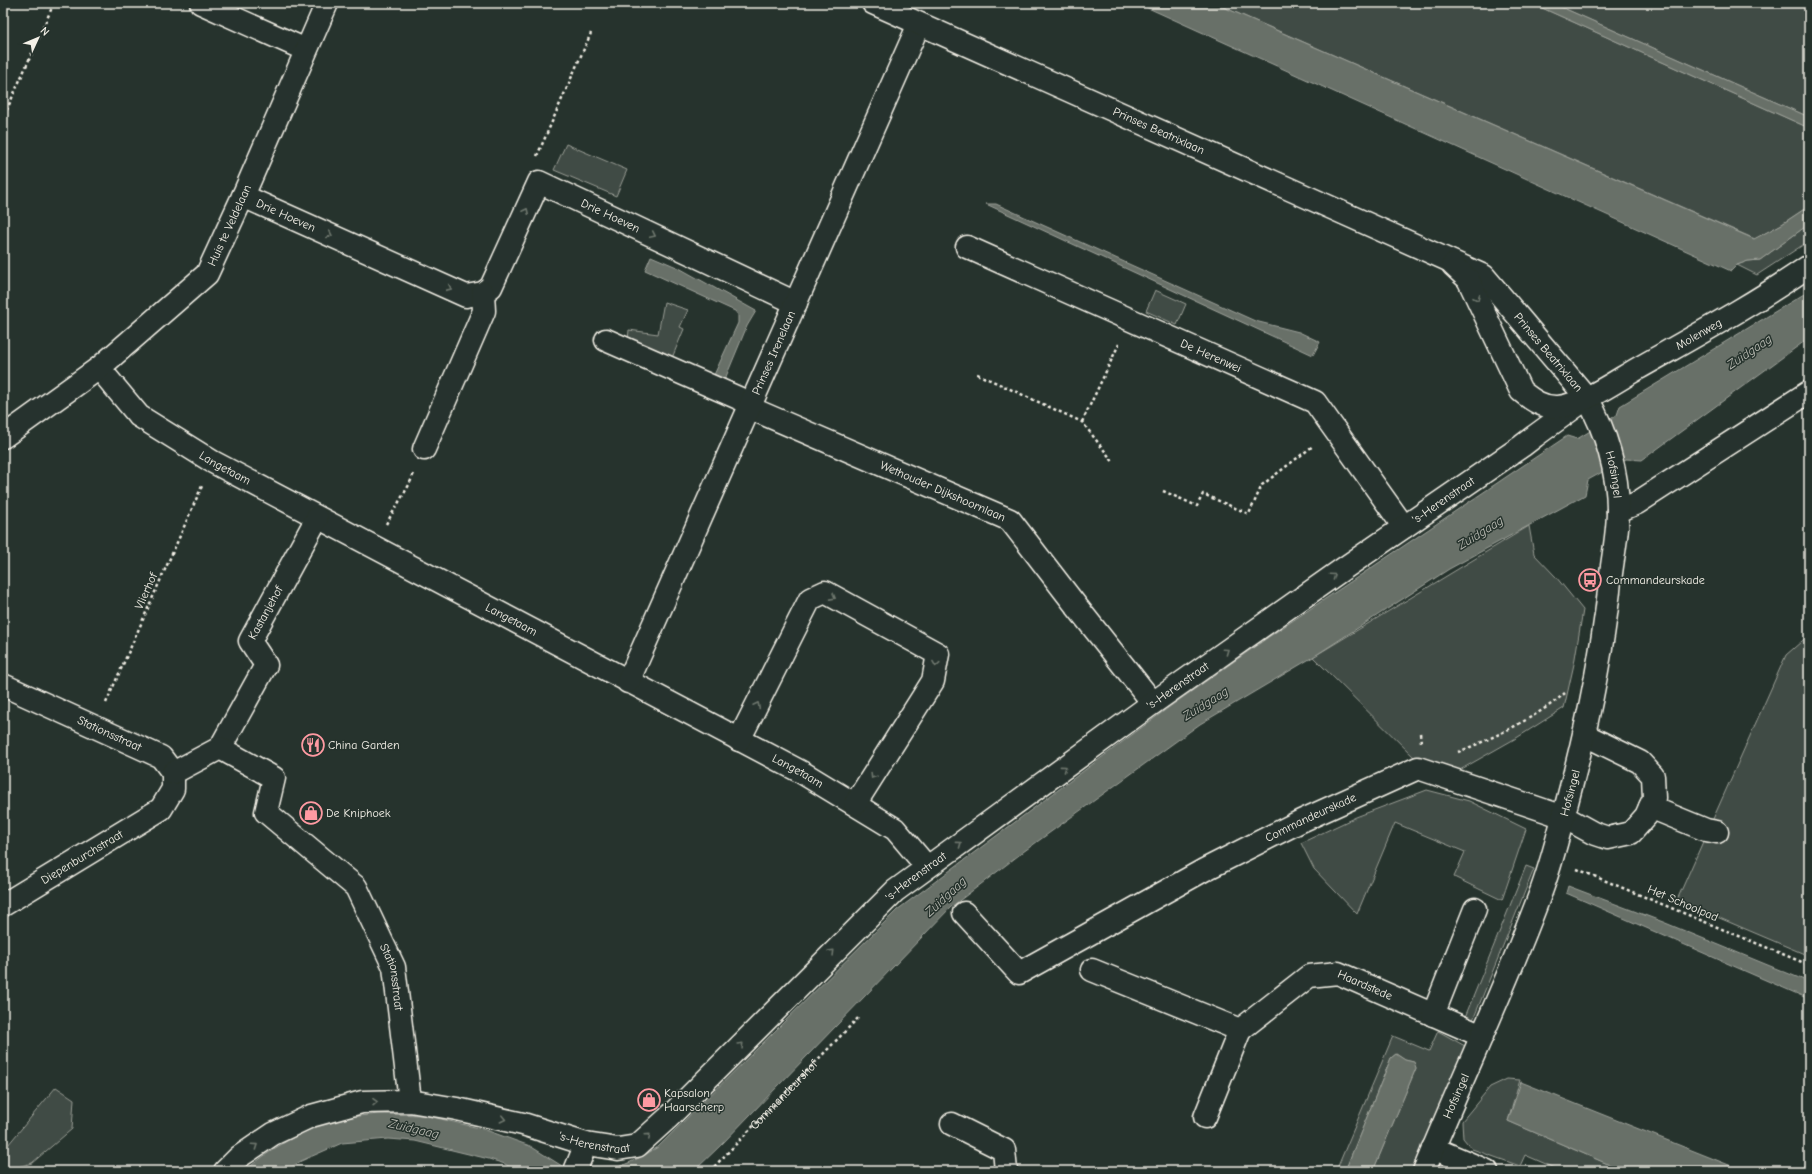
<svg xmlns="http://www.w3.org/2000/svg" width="1812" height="1174" viewBox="0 0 1812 1174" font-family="'Comic Neue',sans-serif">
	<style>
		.green { fill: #414b45; stroke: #9a9e96 }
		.water { fill: #676f68; stroke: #9fa39b }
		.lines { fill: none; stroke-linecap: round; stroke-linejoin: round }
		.minor-casing { stroke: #f4f1e8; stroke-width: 25 }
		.major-casing { stroke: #f4f1e8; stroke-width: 25 }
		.path { stroke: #f4f1e8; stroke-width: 2.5; stroke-dasharray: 3 3; stroke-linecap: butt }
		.minor { stroke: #26332d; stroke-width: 22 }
		.major { stroke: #26332d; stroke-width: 22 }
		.oneway { stroke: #6e766e }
		.labels { text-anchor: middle; stroke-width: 3; stroke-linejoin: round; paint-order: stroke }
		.street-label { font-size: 12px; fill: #f4f1e8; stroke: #26332d }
		.poi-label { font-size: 12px; fill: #f4f1e8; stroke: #26332d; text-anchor: start }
		.water-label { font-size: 13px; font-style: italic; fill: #bcbdb5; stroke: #26332d }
	</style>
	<rect width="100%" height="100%" fill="#26332d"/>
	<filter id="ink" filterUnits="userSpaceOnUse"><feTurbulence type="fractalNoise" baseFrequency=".025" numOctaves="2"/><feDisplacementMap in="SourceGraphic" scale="8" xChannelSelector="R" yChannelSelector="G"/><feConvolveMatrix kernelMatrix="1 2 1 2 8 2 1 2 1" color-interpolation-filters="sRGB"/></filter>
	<g filter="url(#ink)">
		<path class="green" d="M1214 3H1531L1809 128V206L1782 224 1755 239Z
			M1552 3H1809V117Z
			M566 144 627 170 616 196 554 170Z
			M1809 224V241L1757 275 1737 265 1748 261 1760 260Z
			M1155 290 1186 304 1177 325 1146 311Z
			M664 302 688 310 680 327 684 329 672 358 628 340 629 330 658 334Z
			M1529 526 1534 554 1556 577 1583 610 1574 664 1564 708 1518 737 1451 775 1433 776 1313 657Z
			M1809 635V956L1677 900 1786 655Z
			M1427 790 1469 801 1526 829 1502 900 1454 877 1465 852 1395 823 1357 914 1314 869 1301 843 1356 817Z
			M1526 866 1534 869 1473 1020 1465 1017Z
			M1438 1031 1465 1046 1412 1171H1373L1416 1068 1413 1062 1405 1060 1396 1054 1391 1058 1345 1171H1336L1393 1036 1429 1051Z
			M1507 1079 1520 1080 1508 1121 1624 1171H1562L1525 1155 1520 1166 1472 1149 1463 1138 1462 1121 1490 1087Z
			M56 1087 74 1099 72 1129 32 1163 7 1170 3 1164V1151Z"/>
		<path class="water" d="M1137 3H1214L1754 239 1782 224 1809 206V224L1760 260 1748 261 1737 265 1731 271Z
			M1531 3H1552L1809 117V128Z
			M986 204H996L1255 321 1299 332 1320 342 1313 355Z
			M651 256 679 268 756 311 747 326 725 379 714 375 738 323V315L735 311 645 270Z
			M1809 291V338L1642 460 1626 459 1588 480 1585 495 1449 569 1313 657 1200 724 1023 852 951 907 722 1144 694 1171H601C622 1168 640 1158 658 1147L897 910 1172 705 1270 636 1567 436 1577 439 1617 415 1620 406Z
			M1568 886 1663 922 1809 982V999L1566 893Z
			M1396 1054 1405 1060 1414 1062 1416 1068 1373 1171H1345L1391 1058Z
			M1521 1082 1744 1171H1624L1508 1121Z
			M378 1114 424 1115 483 1129 530 1146 570 1171H516L505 1164 489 1159 415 1141 388 1139 342 1143 301 1161 285 1171H245C270 1149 302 1130 335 1120 348 1116 364 1116 378 1114Z"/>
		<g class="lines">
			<g class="minor-casing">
				<g id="minor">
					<path d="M201 3 306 50"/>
					<path id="s2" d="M243 196 466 296 483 293 491 287 539 182 796 303"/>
					<path id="s3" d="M967 247 1315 402 1404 527"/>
					<path d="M606 340 752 404"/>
					<path id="s4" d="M99 368 139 416 213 462 803 773 895 829 927 867"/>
					<path id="s5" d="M750 408 1010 520 1077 607 1153 703"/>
					<path id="s6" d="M3 437 99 368 207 274 243 196 327 3"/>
					<path d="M424 449 484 311 483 293"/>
					<path d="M1618 511 1637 503 1809 392"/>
					<path id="s7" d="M628 682 919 24"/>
					<path id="s8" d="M3 685 161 757 173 773V789L161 809 3 905"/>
					<path d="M739 740 810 599 825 592 938 654 933 681 855 804"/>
					<path id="s9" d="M220 748 266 665 250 641 317 518"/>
					<path id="s10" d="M173 773 220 748 274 778 266 812 356 887 394 967 410 1101"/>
					<path d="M1650 807 1706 830 1717 832"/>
					<path id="s11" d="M964 913 1019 973 1204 870 1301 821 1418 768 1564 817 1593 833 1608 838 1631 833 1646 816 1654 798 1653 776 1640 762 1585 735"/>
					<path id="s12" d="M1092 970 1240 1030 1309 976 1338 973 1482 1036"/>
					<path d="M1433 1015 1475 909"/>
					<path d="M1205 1117 1240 1030"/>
					<path d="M952 1124 1004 1150 1006 1171"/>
					<path d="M1433 1148 1487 1171"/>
					<path id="s13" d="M225 1171 239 1157 273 1134 311 1116 362 1102 410 1101 457 1109 523 1124 586 1144 618 1149 637 1146 669 1117 895 891 1153 703 1343 569 1522 446 1535 436 1587 398C1606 431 1618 472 1618 510 1618 537 1611 565 1609 591 1601 659 1588 722 1571 787 1562 821 1554 856 1542 889 1507 985 1462 1077 1424 1171"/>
					<path d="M575 1171 586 1144"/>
				</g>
			</g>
			<g class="major-casing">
				<g id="major">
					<path id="s14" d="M873 3 1484 276 1587 398"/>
					<path id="s15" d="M1453 265 1468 279 1521 391C1532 400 1543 408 1558 407 1582 405 1616 381 1637 369 1695 336 1754 304 1809 266"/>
				</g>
			</g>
			<g class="path">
				<path d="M3 113 5 114 54 3"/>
				<path d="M537 156 591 33"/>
				<path d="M977 374 1082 422 1114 463"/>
				<path d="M1082 422 1119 344"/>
				<path d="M1163 491 1197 506 1203 494 1249 514 1262 485 1313 446"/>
				<path d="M386 524 409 485 414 473"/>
				<path d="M106 703 202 486"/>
				<path d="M1420 733 1421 742"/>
				<path d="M1458 752C1491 739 1538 717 1565 693"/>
				<path d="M1577 869 1809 965"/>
				<path id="s1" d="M710 1171 858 1018"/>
			</g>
			<use href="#minor" class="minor"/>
			<use href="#major" class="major"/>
		</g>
		<defs><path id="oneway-chevron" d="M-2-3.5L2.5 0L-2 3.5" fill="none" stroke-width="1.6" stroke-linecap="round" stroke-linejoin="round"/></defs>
		<g class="oneway">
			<use href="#oneway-chevron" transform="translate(526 211) rotate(-65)"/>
			<use href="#oneway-chevron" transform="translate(330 235) rotate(24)"/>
			<use href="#oneway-chevron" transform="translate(653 235) rotate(25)"/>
			<use href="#oneway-chevron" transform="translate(449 288) rotate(24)"/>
			<use href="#oneway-chevron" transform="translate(1477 298) rotate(65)"/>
			<use href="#oneway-chevron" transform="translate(1333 576) rotate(-35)"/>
			<use href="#oneway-chevron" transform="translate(833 597) rotate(29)"/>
			<use href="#oneway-chevron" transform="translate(1226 651) rotate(-35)"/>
			<use href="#oneway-chevron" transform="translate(936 664) rotate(99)"/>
			<use href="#oneway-chevron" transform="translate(757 705) rotate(-63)"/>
			<use href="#oneway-chevron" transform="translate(1064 768) rotate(-36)"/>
			<use href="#oneway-chevron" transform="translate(873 776) rotate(122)"/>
			<use href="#oneway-chevron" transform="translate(959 844) rotate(-36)"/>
			<use href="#oneway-chevron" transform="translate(832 952) rotate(-45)"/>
			<use href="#oneway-chevron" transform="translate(741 1045) rotate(-45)"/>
			<use href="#oneway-chevron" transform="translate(375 1102) rotate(-1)"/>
			<use href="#oneway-chevron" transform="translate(503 1119) rotate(13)"/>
			<use href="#oneway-chevron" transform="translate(648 1136) rotate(-42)"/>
			<use href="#oneway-chevron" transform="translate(255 1146) rotate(-34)"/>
		</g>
	</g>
	<defs>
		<g id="bus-ring" transform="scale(1.15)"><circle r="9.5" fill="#26332d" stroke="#ff9aa2" stroke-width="1.5"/><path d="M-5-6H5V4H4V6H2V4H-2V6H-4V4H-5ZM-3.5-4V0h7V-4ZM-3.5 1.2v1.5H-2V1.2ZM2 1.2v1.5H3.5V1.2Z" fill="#ff9aa2"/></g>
		<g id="restaurant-ring" transform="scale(1.15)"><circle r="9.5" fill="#26332d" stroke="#ff9aa2" stroke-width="1.5"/><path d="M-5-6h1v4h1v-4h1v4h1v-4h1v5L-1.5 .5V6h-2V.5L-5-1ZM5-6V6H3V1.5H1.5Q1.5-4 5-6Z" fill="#ff9aa2"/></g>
		<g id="shop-ring" transform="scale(1.15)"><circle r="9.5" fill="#26332d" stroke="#ff9aa2" stroke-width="1.5"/><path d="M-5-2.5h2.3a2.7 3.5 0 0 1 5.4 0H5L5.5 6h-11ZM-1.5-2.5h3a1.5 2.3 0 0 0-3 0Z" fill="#ff9aa2"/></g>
	</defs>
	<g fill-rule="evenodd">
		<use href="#bus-ring" x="1590" y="580"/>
		<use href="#restaurant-ring" x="313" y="745"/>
		<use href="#shop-ring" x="311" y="813"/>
		<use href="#shop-ring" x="649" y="1100"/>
	</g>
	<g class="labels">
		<g class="street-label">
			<text dy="4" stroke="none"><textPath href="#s14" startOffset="313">Prinses Beatrixlaan</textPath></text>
			<text dy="4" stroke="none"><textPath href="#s2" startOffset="47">Drie Hoeven</textPath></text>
			<text dy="4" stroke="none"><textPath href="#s2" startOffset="466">Drie Hoeven</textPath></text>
			<text dy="4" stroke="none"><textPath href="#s6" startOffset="315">Huis te Veldelaan</textPath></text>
			<text dy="4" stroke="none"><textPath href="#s15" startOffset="345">Molenweg</textPath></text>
			<text dy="4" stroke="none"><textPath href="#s14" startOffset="769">Prinses Beatrixlaan</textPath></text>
			<text dy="4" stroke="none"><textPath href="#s7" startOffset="360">Prinses Irenelaan</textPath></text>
			<text dy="4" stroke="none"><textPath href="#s3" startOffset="267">De Herenwei</textPath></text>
			<text dy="4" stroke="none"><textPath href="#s4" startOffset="163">Langetaam</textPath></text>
			<text dy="4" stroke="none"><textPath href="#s13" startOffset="1731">Hofsingel</textPath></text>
			<text dy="4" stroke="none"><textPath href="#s5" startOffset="210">Wethouder Dijkshoornlaan</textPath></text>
			<text dy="4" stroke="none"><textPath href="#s13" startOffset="1473">'s-Herenstraat</textPath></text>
			<text transform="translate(146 591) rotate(-66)" y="4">Vlierhof</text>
			<text dy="4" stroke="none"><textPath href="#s9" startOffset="156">Kastanjehof</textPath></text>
			<text dy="4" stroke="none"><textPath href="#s4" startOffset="487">Langetaam</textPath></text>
			<text dy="4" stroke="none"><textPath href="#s13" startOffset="1149">'s-Herenstraat</textPath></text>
			<text dy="4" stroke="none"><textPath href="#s8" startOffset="117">Stationsstraat</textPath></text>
			<text dy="4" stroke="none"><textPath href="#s4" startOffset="811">Langetaam</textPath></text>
			<text transform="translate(1570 793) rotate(-75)" y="4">Hofsingel</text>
			<text dy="4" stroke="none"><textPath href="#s11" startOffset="412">Commandeurskade</textPath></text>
			<text transform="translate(82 857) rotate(-31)" y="4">Diepenburchstraat</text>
			<text dy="4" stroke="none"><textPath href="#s13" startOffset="825">'s-Herenstraat</textPath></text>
			<text transform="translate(1683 903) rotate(23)" y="4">Het Schoolpad</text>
			<text dy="4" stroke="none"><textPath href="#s10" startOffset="365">Stationsstraat</textPath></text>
			<text dy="4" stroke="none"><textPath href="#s12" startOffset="306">Haardstede</textPath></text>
			<text dy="4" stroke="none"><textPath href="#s1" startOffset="106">Commandeurshof</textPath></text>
			<text transform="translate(1456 1096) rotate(-66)" y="4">Hofsingel</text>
			<text dy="4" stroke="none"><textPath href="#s13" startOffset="393">'s-Herenstraat</textPath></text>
		</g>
		<g class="poi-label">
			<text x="1606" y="584">Commandeurskade</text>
			<text x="328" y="749">China Garden</text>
			<text x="326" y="817">De Kniphoek</text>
			<text x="664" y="1097">Kapsalon<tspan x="664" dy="14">Haarscherp</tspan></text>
		</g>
		<g class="water-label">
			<text transform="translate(1749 351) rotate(-34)" y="5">Zuidgaag</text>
			<text transform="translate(1480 532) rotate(-32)" y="5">Zuidgaag</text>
			<text transform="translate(1205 703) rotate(-32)" y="5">Zuidgaag</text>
			<text transform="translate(945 896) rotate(-43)" y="5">Zuidgaag</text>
			<text transform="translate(414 1128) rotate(13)" y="5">Zuidgaag</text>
		</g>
	</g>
	<rect width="1812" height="1174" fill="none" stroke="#26332d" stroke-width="16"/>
	<rect x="8" y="8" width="1796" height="1158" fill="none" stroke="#f4f1e8" stroke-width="1.5" filter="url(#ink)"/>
	<g transform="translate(38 38) rotate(46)" stroke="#26332d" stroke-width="3" paint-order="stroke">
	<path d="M0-3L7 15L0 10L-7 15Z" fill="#f4f1e8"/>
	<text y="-6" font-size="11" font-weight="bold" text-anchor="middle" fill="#f4f1e8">N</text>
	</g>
</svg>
